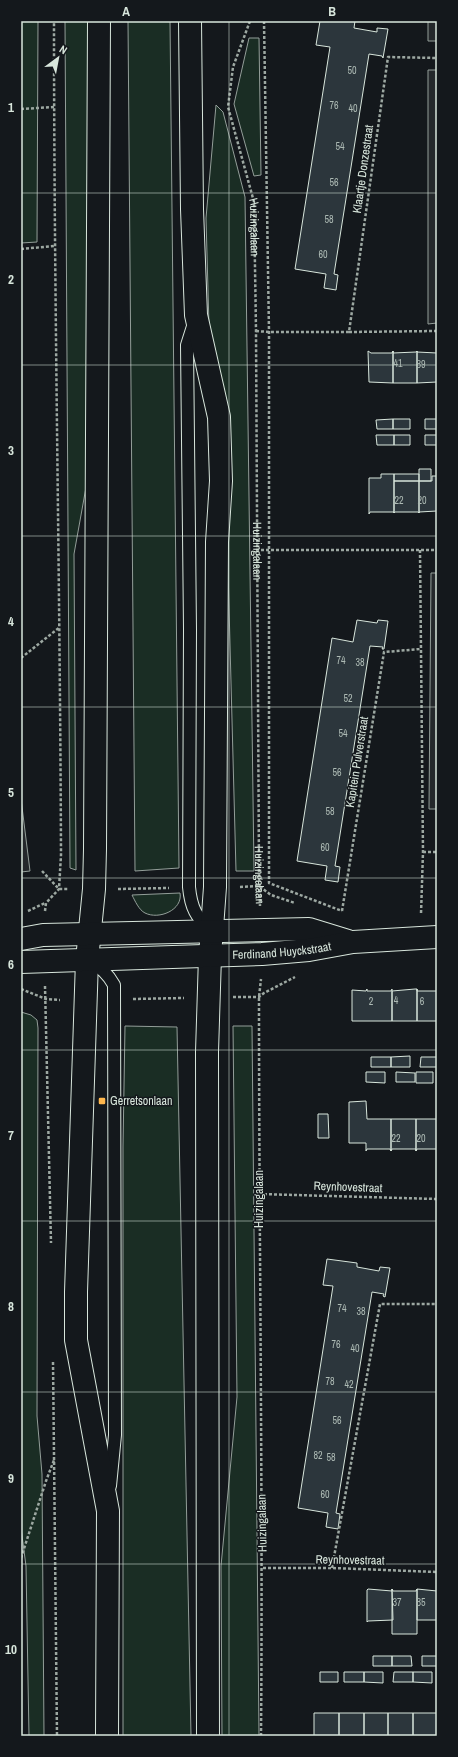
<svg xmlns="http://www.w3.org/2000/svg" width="458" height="1757" viewBox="0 0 458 1757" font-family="'Archivo Narrow',sans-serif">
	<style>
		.green { fill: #1a2d24; stroke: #939e99 }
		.parking { fill: #24282b; stroke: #939e99 }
		.building { fill: #2c363c; stroke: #d8e6dc }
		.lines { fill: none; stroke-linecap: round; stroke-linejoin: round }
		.lane-casing { stroke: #d8e6dc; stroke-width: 14 }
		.secondary-casing { stroke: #d8e6dc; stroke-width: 24 }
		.path { stroke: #9da8a2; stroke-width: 2.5; stroke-dasharray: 3 2; stroke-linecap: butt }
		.lane { stroke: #14181c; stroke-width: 12 }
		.secondary { stroke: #14181c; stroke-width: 22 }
		.grid { fill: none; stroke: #d8e6dc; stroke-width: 1; stroke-opacity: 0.55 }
		.poi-dot { fill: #ffb74d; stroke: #14181c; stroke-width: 1.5 }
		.labels { text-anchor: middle; stroke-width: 3; stroke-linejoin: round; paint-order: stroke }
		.number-label { font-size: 10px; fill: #adbab4 }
		.street-label { font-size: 12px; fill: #d8e6dc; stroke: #14181c }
		.poi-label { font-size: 12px; fill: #d8e6dc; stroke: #14181c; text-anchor: start }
		.neatline { fill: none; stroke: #d8e6dc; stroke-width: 1.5 }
		.grid-label { font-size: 13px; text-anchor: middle; font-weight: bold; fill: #d8e6dc }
	</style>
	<rect width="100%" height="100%" fill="#14181c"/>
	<path class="green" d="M21 21H38L37 242 21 243Z
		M65 21H91L92 454 74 554 76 870 70 868Z
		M128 21H170L179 868 135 871Z
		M249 38H259L261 175 254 176 234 104Z
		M216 105 223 112 245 197 254 871H236L224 417 209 326 206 218Z
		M180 893C183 910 159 920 145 913 139 910 135 901 132 895Z
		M21 1012 31 1015 37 1020 38 1028 37 1416 42 1474 44 1736H29L26 1566 21 1528Z
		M125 1026 177 1027 191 1736H123V1147Z
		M233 1026H252L259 1736H222L221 1566 237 1397Z"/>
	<path class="parking" d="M428 21H437V41H428Z
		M428 70H437V323L428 324Z
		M431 573H437V809H429Z
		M21 799 30 871 21 872Z"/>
	<path class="building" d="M320 21H355L354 28 377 32V28L388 29 383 58 382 56 369 54 334 274 338 275 336 290 324 288 326 274 295 269 330 47 316 45Z
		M368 351 371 353H392L393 351V383L369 382Z
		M393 351V353L416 352 417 351V383H393Z
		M417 351V352L437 353V382L417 383Z
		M393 419H410V429H393Z
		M393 419V429H377L376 420Z
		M425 419H437V429H425Z
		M376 435H394V445H377Z
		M394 435H410V445H394Z
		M425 435H437V445H425Z
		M419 469H431V481H419Z
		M381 474H394V513V512H370L369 514V478H381Z
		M394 474H419V481H394Z
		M432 476H437V511L419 512V513V481H432Z
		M394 481H419V513L418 512H395L394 513Z
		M357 620 377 623 378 620 388 621 384 649H382L383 647 370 646 335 866 340 867 338 882 325 880 327 866 297 861 332 638 353 642Z
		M367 989V991H391L392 989V1021H352V990L366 991Z
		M415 989H417V1021H392V991Z
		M417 989V991H437V1021H417Z
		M410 1056V1067H391V1057Z
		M371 1057H391V1067H371Z
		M421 1057H437V1067H420Z
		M366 1072H385V1083L366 1082Z
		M396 1072 415 1073V1082H396Z
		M416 1072H433V1083H416Z
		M366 1101 367 1119H391V1151L390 1149H367L366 1151V1143H349V1102Z
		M318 1114H328L329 1138H318Z
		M391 1119H416V1151V1149H392L391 1151Z
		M416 1119H437V1149H417L416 1151Z
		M327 1259 357 1263V1267L379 1271 380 1267 390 1268 385 1297 383 1296 384 1294 372 1292 336 1513 340 1514 338 1529 326 1527 328 1513 298 1508 333 1286 323 1285Z
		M368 1589 392 1591V1589L393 1620 368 1621 367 1622V1590Z
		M392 1589 393 1591H416L417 1589V1634H392Z
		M417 1589 437 1591V1620H417Z
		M373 1656H392V1666H373Z
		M392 1656H411L412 1666H392Z
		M422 1656H437V1666H422Z
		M320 1672H338V1682H320Z
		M344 1672H364V1682H344Z
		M364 1672H383V1683L364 1682Z
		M394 1672H413V1682H393Z
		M413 1672H432V1683L413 1682Z
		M314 1713H339V1736H314Z
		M339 1713H364V1736H339Z
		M364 1713H388V1736H364Z
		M388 1713H413V1736H388Z
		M413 1713H437V1736H413Z"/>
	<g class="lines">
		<g class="lane-casing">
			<path id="lane" d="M194 323 187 345 190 629 189 887C191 908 196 917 211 931
				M90 961C101 968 108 974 114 985L115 1435 110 1486"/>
		</g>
		<g class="secondary-casing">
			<g id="secondary">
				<path d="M99 21 95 849 94 889 87 960 76 1292V1340L108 1511 107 1736"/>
				<path d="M190 21 192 209 196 315 219 417 221 481 217 542 215 887 210 956 207 1052 208 1736"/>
				<path d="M21 939 43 935 309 929 348 941"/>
				<path id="s2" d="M21 962 262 954 309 950 353 942 437 937"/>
			</g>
		</g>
		<g class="path">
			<path id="s1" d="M250 21 233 67 228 107 254 202 256 331 259 875 260 906"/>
			<path d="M264 21 269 332V883L342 911"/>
			<path d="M21 109 54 107"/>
			<path d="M21 249 54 246"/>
			<path d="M256 331 269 332H349L388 57 437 58"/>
			<path d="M349 332 437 331"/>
			<path d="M256 550H437"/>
			<path d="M420 550 423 852 421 914"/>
			<path d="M21 658 60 627"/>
			<path d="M423 852H437"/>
			<path d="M42 871 59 889H69"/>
			<path d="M240 887 259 886 271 895 295 903"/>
			<path d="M118 889 169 888"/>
			<path d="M28 911 45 903"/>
			<path d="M45 911 46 903 59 889 61 855C60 577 54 299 54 21"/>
			<path d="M342 911 384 652 421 649"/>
			<path d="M45 986 51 1243"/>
			<path d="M21 989 46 999 60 1000"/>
			<path d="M233 997H259L264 993 295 977"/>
			<path d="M133 999 184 998"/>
			<path d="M259 1194 437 1199"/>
			<path d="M53 1362 57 1736"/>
			<path d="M21 1558 46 1481 54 1460"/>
			<path d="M263 1568H332L437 1572"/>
			<path d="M332 1568 380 1304H437"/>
			<path d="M261 1736C263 1490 259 1243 259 997L261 979"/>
		</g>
		<use href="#lane" class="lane"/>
		<use href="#secondary" class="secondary"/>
	</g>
	<path class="grid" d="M229 21V1736M21 193H437M21 365H437M21 536H437M21 707H437M21 878H437M21 1050H437M21 1221H437M21 1392H437M21 1564H437"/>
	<rect class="poi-dot" x="98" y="1097" width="8" height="8" rx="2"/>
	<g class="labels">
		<g class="number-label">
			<text x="352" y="74">50</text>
			<text x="334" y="109">76</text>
			<text x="353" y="112">40</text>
			<text x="340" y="150">54</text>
			<text x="334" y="186">56</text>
			<text x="329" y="223">58</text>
			<text x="323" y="258">60</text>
			<text x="398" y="367">41</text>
			<text x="421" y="368">39</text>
			<text x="399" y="504">22</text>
			<text x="422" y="504">20</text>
			<text x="341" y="664">74</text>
			<text x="360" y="666">38</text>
			<text x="348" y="702">52</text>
			<text x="343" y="737">54</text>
			<text x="337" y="776">56</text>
			<text x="330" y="815">58</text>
			<text x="325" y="851">60</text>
			<text x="396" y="1004">4</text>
			<text x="371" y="1005">2</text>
			<text x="422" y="1005">6</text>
			<text x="396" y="1142">22</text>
			<text x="421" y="1142">20</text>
			<text x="342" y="1312">74</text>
			<text x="361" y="1315">38</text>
			<text x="336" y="1348">76</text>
			<text x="355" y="1352">40</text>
			<text x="330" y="1385">78</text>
			<text x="349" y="1388">42</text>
			<text x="337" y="1424">56</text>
			<text x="318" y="1459">82</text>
			<text x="331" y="1461">58</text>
			<text x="325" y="1498">60</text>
			<text x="397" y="1606">37</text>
			<text x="421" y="1606">35</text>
		</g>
		<g class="street-label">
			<text transform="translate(363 169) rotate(-82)" y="4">Klaartje Donzestraat</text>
			<text dy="4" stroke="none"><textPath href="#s1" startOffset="213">Huizingalaan</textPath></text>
			<text dy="4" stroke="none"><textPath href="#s1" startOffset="537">Huizingalaan</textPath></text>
			<text transform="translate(357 762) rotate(-81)" y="4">Kapitein Pulverstraat</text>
			<text dy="4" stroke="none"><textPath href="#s1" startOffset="861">Huizingalaan</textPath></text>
			<text dy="4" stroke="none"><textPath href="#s2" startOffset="261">Ferdinand Huyckstraat</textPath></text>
			<text transform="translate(348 1187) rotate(2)" y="4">Reynhovestraat</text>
			<text transform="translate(259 1199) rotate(-90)" y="4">Huizingalaan</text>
			<text transform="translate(262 1523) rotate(-91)" y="4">Huizingalaan</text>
			<text transform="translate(350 1560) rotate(1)" y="4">Reynhovestraat</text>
		</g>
		<g class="poi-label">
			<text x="110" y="1105">Gerretsonlaan</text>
		</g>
	</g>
	<rect width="458" height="1757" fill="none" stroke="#14181c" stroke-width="44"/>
	<g transform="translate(58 58) rotate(32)" stroke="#14181c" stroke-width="3" paint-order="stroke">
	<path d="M0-3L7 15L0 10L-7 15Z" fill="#d8e6dc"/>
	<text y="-6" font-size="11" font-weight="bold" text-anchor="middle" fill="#d8e6dc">N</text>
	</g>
	<rect x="22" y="22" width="414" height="1713" class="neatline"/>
	<g class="grid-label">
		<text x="126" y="16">A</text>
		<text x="332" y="16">B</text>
		<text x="11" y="112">1</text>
		<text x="11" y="284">2</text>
		<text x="11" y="455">3</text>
		<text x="11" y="626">4</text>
		<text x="11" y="797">5</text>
		<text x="11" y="969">6</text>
		<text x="11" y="1140">7</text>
		<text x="11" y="1311">8</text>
		<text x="11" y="1483">9</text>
		<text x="11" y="1654">10</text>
	</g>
</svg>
